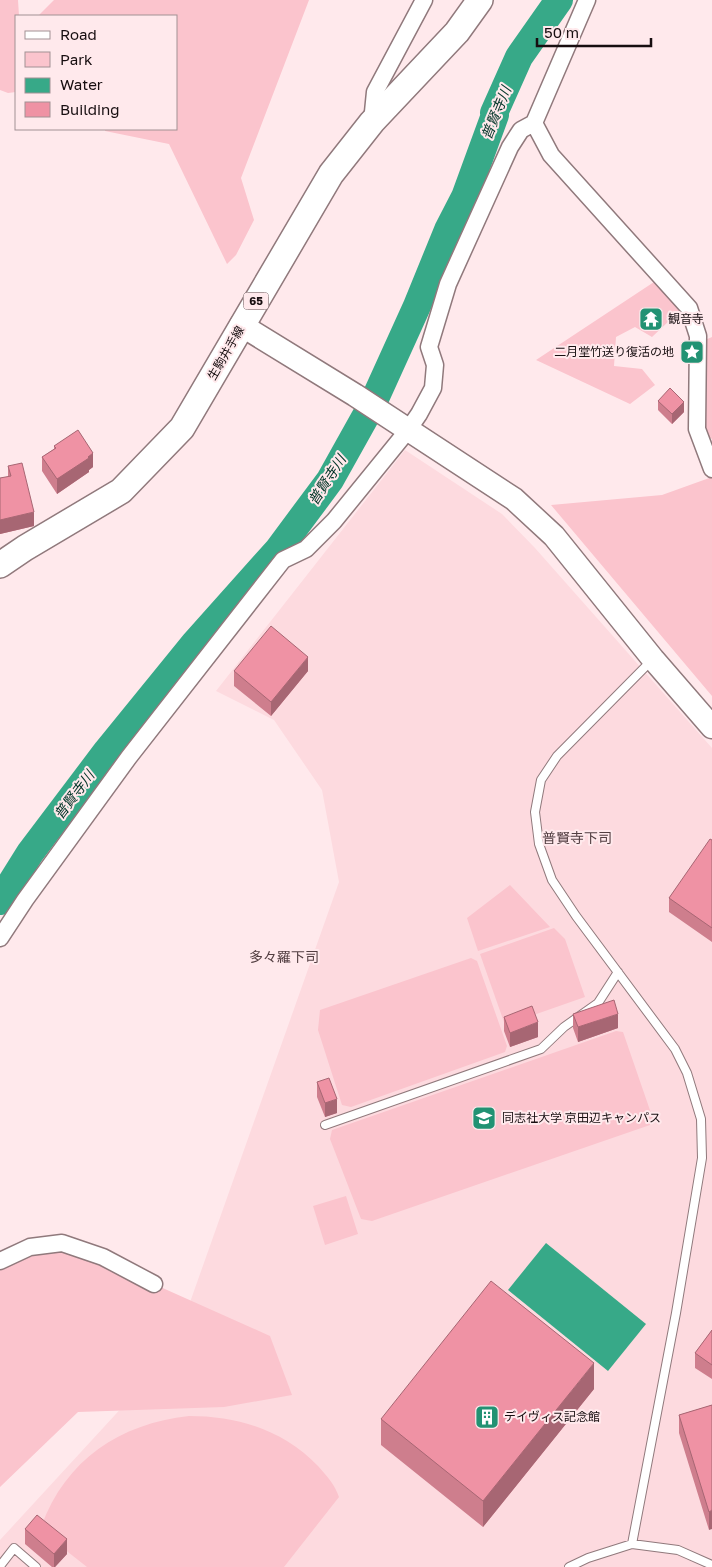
<svg xmlns="http://www.w3.org/2000/svg" width="712" height="1567" viewBox="0 0 712 1567" font-family="'Golos Text','Noto Sans JP',sans-serif">
	<style>
		.built { fill: #fddadf }
		.green { fill: #fbc4cd }
		.water { fill: #37a988 }
		.lines { fill: none; stroke-linecap: round; stroke-linejoin: round }
		.river { stroke: #37a988; stroke-width: 28 }
		.lane-casing { stroke: #90797c; stroke-width: 10 }
		.street-casing { stroke: #90797c; stroke-width: 19 }
		.secondary-casing { stroke: #90797c; stroke-width: 25 }
		.primary-casing { stroke: #90797c; stroke-width: 28 }
		.lane { stroke: #fff; stroke-width: 8 }
		.street { stroke: #fff; stroke-width: 16 }
		.secondary { stroke: #fff; stroke-width: 22 }
		.primary { stroke: #fff; stroke-width: 25 }
		.wall { fill: #ce7e8d }
		.shaded-wall { fill: #a76673 }
		.building { fill: #ef92a4; stroke: #a76673 }
		.labels { text-anchor: middle; stroke-width: 4; stroke-linejoin: round; paint-order: stroke }
		.shield { fill: #ffe9ec; stroke: #5d5052; stroke-width: 1 }
		.shield-label { font-size: 11px; font-weight: bold; fill: #170e10 }
		.poi-label { font-size: 12px; fill: #170e10; stroke: #ffe9ec; text-anchor: start }
		.street-label { font-size: 12px; fill: #170e10; stroke: #ffe9ec }
		.water-label { font-size: 14px; font-style: italic; fill: #003427; stroke: #ffe9ec }
		.neighbourhood-label { font-size: 14px; fill: #523e41; stroke: #ffe9ec }
	</style>
	<rect width="100%" height="100%" fill="#ffe9ec"/>
	<path class="built" d="M405 450 502 514 535 548 712 748V1567H0V1540L172 1353 339 882 322 790 274 720 216 691Z"/>
	<path class="green" d="M0 0H18L19 16H16V92L8 93 0 90Z
		M54 0H309L241 178 254 220 236 255 227 264 169 144 105 131V129H176V16H38Z
		M654 282 688 314 677 322 669 321 652 337 635 327 616 337 614 366 642 369 655 385 630 404 536 360Z
		M712 337V439L708 437 705 431V340Z
		M712 477V696L551 505 662 495Z
		M510 885 550 927 478 951 467 918Z
		M554 928 565 939 585 997 505 1025 480 954Z
		M471 958 477 961 507 1046 505 1052 351 1107 342 1105 318 1030 320 1010Z
		M616 1031 623 1032 653 1119 650 1125 372 1221 361 1219 330 1139 332 1130Z
		M346 1196 358 1234 325 1245 313 1206Z
		M62 1243 270 1336 292 1395 224 1407 78 1412 0 1487V1261Z
		M189 1416C238 1416 283 1430 318 1466 327 1476 335 1485 339 1497L284 1567H87L40 1530C64 1461 118 1424 189 1416Z"/>
	<path class="water" d="M546 1243 646 1324 608 1371 508 1290Z"/>
	<g class="lines">
		<path class="river" d="M0 901 30 853 107 751 194 644 278 550 330 480 373 403 417 306 448 230 465 197 495 115 494 113 519 57 559 0"/>
		<g class="lane-casing">
			<path id="lane" d="M325 1125 541 1049 564 1027 598 1003 618 972
				M632 1544 676 1313 702 1158 701 1119 687 1073 675 1049 576 916 552 880 539 844 535 812 541 780 557 756 651 661
				M0 1566 14 1548 36 1567
				M569 1567 588 1558 632 1544 678 1550 712 1565"/>
		</g>
		<g class="street-casing">
			<path id="street" d="M372 122 375 92 424 0
				M534 123 551 155 689 308 698 336 697 429 712 469
				M0 938 25 900 129 757 283 560 306 549 334 521 408 430 419 414 433 388 435 365 429 347 448 284 510 147 521 130 534 123 587 0
				M0 1261 30 1247 62 1243 103 1257 154 1284"/>
		</g>
		<g class="secondary-casing">
			<path id="secondary" d="M241 325 355 395 514 499 554 536 653 659 712 727"/>
		</g>
		<g class="primary-casing">
			<path id="primary" d="M0 565 25 548 121 491 182 428 331 174 372 122 457 32 480 0"/>
		</g>
		<use href="#lane" class="lane"/>
		<use href="#street" class="street"/>
		<use href="#secondary" class="secondary"/>
		<use href="#primary" class="primary"/>
	</g>
	<path class="wall" d="M658 401 684 412 672 424 658 410Z
		M54 446 93 467 89 470V472L57 494 42 471V457L54 449Z
		M8 466 34 526 0 534V478L8 477Z
		M234 671H308L271 716 234 686Z
		M712 840V942L669 912V898Z
		M573 1014 618 1028 578 1042 573 1028Z
		M504 1017 538 1037 510 1047 504 1031Z
		M317 1082 337 1113 325 1117 317 1097Z
		M712 1330V1379L695 1368V1353Z
		M594 1389 483 1527 381 1445V1419Z
		M712 1405 709 1530 679 1433V1415Z
		M25 1529 67 1554 55 1567H52L25 1544Z"/>
	<path class="shaded-wall" d="M684 402V412L672 424V414Z
		M93 453V467L89 470V472L57 494V479Z
		M34 512V526L0 534V520Z
		M308 657V671L271 716V702Z
		M618 1014V1028L578 1042V1027Z
		M538 1022V1037L510 1047V1033Z
		M337 1099V1113L325 1117V1103Z
		M594 1363V1389L483 1527V1501Z
		M712 1510V1529L709 1530V1512Z
		M67 1539V1554L55 1567H54V1554Z"/>
	<path class="building" d="M670 388 684 402 672 414 658 401Z
		M78 430 93 453 88 457 89 458 57 479 42 457 56 448 54 446Z
		M22 463 34 512 0 520V478L11 476 8 466Z
		M271 626 308 657 271 702 234 671Z
		M710 839 712 840V928L669 898Z
		M614 1000 618 1014 578 1027 573 1014Z
		M532 1006 538 1022 510 1033 504 1017Z
		M329 1078 337 1099 325 1103 317 1082Z
		M491 1281 594 1363 483 1501 381 1419Z
		M712 1330V1365L695 1353Z
		M712 1405V1510L709 1512 679 1415Z
		M37 1515 67 1539 54 1554 25 1529Z"/>
	<defs>
		<g id="temple-square" transform="scale(1.25)"><rect x="-9" y="-9" width="18" height="18" rx="4" fill="#229273" stroke="#ffe9ec"/><path d="M0-6L5-2H3V0L6.5 2.5H4V6H1.5V3h-3V6H-4V2.5H-6.5L-3 0V-2H-5Z" fill="#fff"/></g>
		<g id="sight-square" transform="scale(1.25)"><rect x="-9" y="-9" width="18" height="18" rx="4" fill="#229273" stroke="#ffe9ec"/><path d="M0-6L1.8-2.2L6-1.7L2.9 1.2L3.7 5.4L0 3.3L-3.7 5.4L-2.9 1.2L-6-1.7L-1.8-2.2Z" fill="#fff"/></g>
		<g id="university-square" transform="scale(1.25)"><rect x="-9" y="-9" width="18" height="18" rx="4" fill="#229273" stroke="#ffe9ec"/><path d="M0-5L7-2L0 1L-7-2ZM-4 1L0 2.5L4 1V4Q0 6-4 4Z" fill="#fff"/></g>
		<g id="building-square" transform="scale(1.25)"><rect x="-9" y="-9" width="18" height="18" rx="4" fill="#229273" stroke="#ffe9ec"/><path d="M-4-6H4V6H1V3H-1V6H-4ZM-2.5-4.3h1.7v1.8h-1.7ZM.8-4.3h1.7v1.8H.8ZM-2.5-1h1.7V.8h-1.7ZM.8-1h1.7V.8H.8Z" fill="#fff"/></g>
	</defs>
	<g fill-rule="evenodd">
		<use href="#temple-square" x="651" y="319"/>
		<use href="#sight-square" x="692" y="352"/>
		<use href="#university-square" x="484" y="1118"/>
		<use href="#building-square" x="487" y="1417"/>
	</g>
	<g class="labels">
		<rect class="shield" x="243.5" y="292.5" width="25" height="17" rx="4"/>
		<g class="shield-label">
			<text x="256" y="305">65</text>
		</g>
		<g class="poi-label">
			<text x="668" y="323">観音寺</text>
			<text x="674" y="356" text-anchor="end">二月堂竹送り復活の地</text>
			<text x="502" y="1122">同志社大学 京田辺キャンパス</text>
			<text x="504" y="1421">デイヴィス記念館</text>
		</g>
		<g class="street-label">
			<text transform="translate(226 353) rotate(-60)" y="4">生駒井手線</text>
		</g>
		<g class="water-label">
			<text transform="translate(496 113) rotate(-68)" y="5">普賢寺川</text>
			<text transform="translate(327 480) rotate(-57)" y="5">普賢寺川</text>
			<text transform="translate(74 795) rotate(-53)" y="5">普賢寺川</text>
		</g>
		<g class="neighbourhood-label">
			<text x="577" y="843">普賢寺下司</text>
			<text x="284" y="962">多々羅下司</text>
		</g>
	</g>
	<rect x="15" y="15" width="162" height="115" fill="#ffe9ec" stroke="#a29194"/>
	<rect x="25" y="31" width="25" height="8" fill="#ffffff" stroke="#a29194"/>
	<text x="60" y="40" font-size="15" fill="#170e10">Road</text>
	<rect x="25" y="52" width="25" height="15" fill="#fbc4cd" stroke="#a29194"/>
	<text x="60" y="65" font-size="15" fill="#170e10">Park</text>
	<rect x="25" y="78" width="25" height="15" fill="#37a988" stroke="#a29194"/>
	<text x="60" y="90" font-size="15" fill="#170e10">Water</text>
	<rect x="25" y="102" width="25" height="15" fill="#ef92a4" stroke="#a29194"/>
	<text x="60" y="115" font-size="15" fill="#170e10">Building</text>
	<path d="M537 38v8h114v-8" fill="none" stroke="#170e10" stroke-width="2.5"/>
	<text x="544" y="38" font-size="15" fill="#170e10" stroke="#ffe9ec" stroke-width="4" paint-order="stroke">50 m</text>
</svg>
